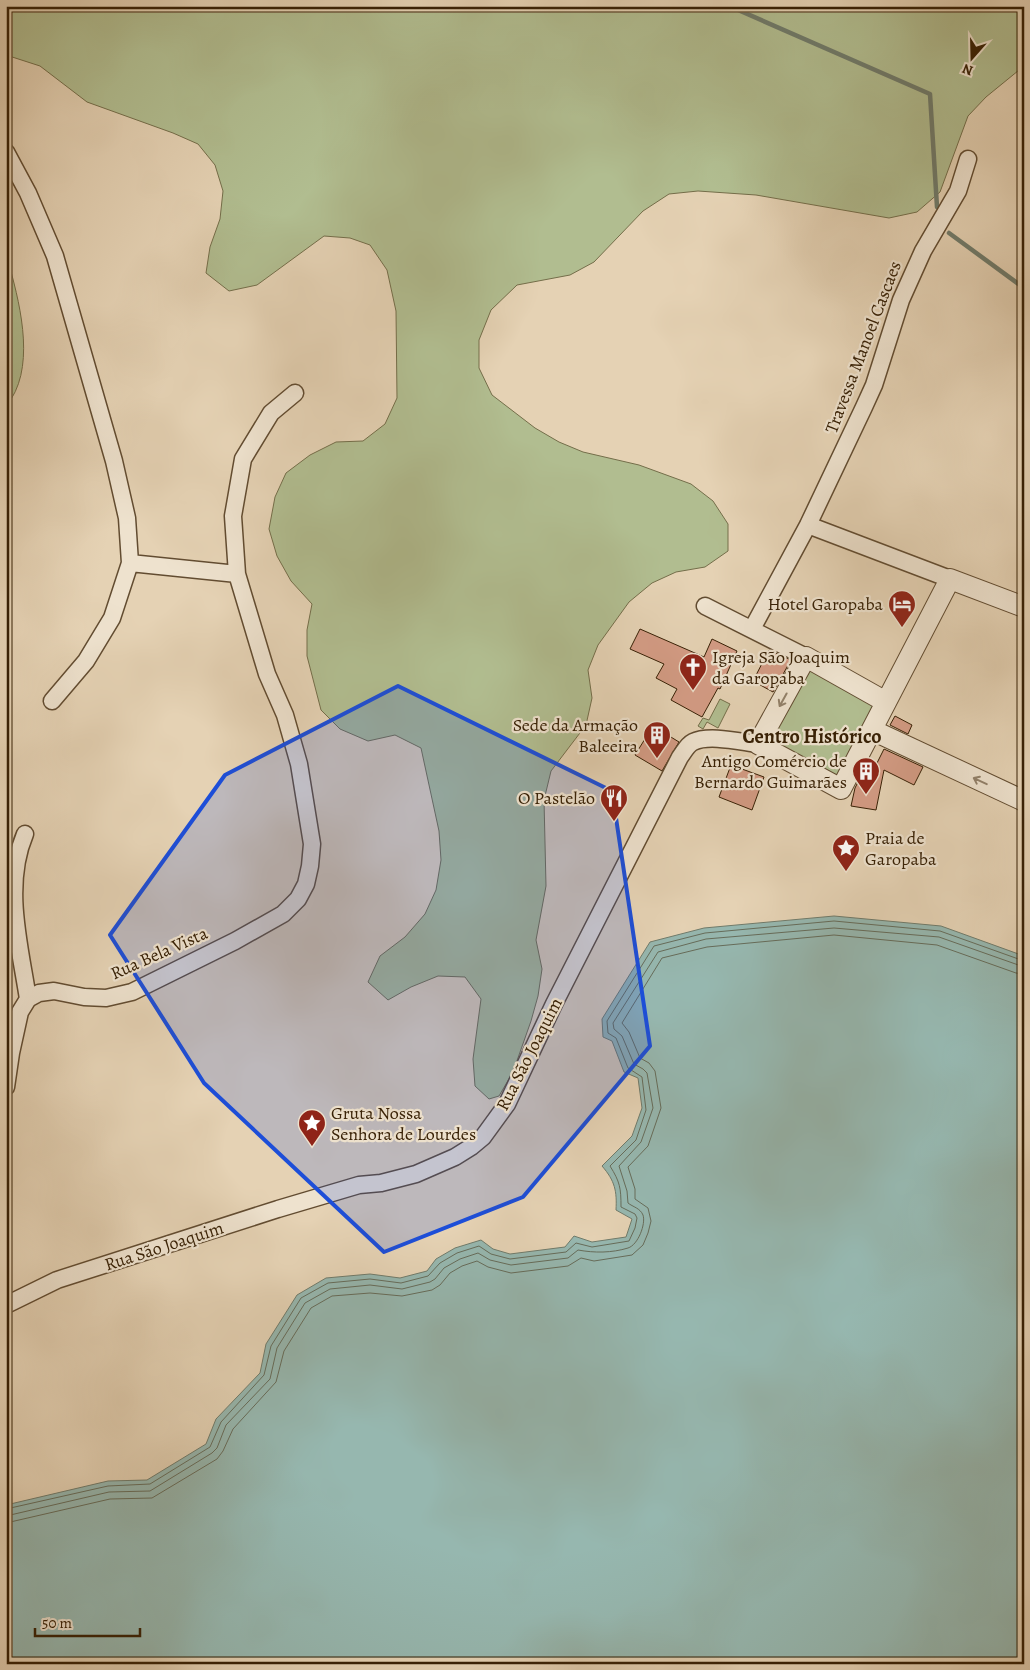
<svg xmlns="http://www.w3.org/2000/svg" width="1030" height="1670" viewBox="0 0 1030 1670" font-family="Alegreya,serif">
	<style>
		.green { fill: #b1bd90; stroke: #746e4a }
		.water { fill: #96b7af; stroke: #707b6b }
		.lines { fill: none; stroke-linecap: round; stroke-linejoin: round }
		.shore { stroke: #666c5a; stroke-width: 1 }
		.stream { stroke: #707b6b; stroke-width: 4.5 }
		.building { fill: #d49c85; stroke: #372005 }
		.minor-casing { stroke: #624c31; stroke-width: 19 }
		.tertiary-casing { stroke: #624c31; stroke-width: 22 }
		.minor { stroke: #eee2ce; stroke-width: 16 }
		.tertiary { stroke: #eee2ce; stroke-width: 20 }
		.oneway { stroke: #92816a }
		.marked { fill: #1d4ed8; fill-opacity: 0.2; stroke: #1d4ed8; stroke-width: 4; stroke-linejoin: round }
		.labels { text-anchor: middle; stroke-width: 4.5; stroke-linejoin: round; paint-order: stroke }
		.street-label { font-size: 18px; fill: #372005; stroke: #eee2ce }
		.poi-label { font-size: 18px; fill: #372005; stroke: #eee2ce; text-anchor: end }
		.quarter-label { font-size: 20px; font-weight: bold; fill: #372005; stroke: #eee2ce }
	</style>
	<rect width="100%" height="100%" fill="#e5d2b4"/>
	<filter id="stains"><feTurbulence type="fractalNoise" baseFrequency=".004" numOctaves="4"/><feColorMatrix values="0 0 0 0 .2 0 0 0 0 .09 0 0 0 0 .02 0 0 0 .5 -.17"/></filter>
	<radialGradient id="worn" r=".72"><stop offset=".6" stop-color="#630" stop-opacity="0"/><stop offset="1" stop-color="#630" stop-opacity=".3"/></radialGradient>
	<path class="green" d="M6 6H1024V66L986 97 968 116 940 192 917 212 889 218 756 195 698 191 669 194 643 211 594 262 570 275 517 285 491 310 479 340V368L492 395 535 428 559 442 583 452 639 465 691 484 713 501 728 524V551L705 567 676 572 652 583 629 602 598 645 588 670 592 698 586 725 551 771 544 800 546 886 536 940 542 969 538 996 531 1021 513 1072 499 1096 489 1099 475 1086 473 1059 481 999 465 977 438 976 411 987 388 1000 368 982 380 956 405 937 425 914 436 890 441 860 439 831 421 748 395 735 368 741 340 729 321 710 307 656V630L312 604 291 581 277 556 269 529 275 497 286 473 310 455 336 442 363 441 385 424 397 398 396 311 387 270 370 245 350 238 324 236 257 285 229 291 206 273 210 247 220 219 223 191 215 165 198 144 173 133 87 102 40 66 6 55Z
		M6 262 10 268C21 308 36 371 6 406Z
		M809 666 881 706 841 778 768 741Z
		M720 699 730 704 718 728 707 722 703 729 698 726 703 718 709 720Z"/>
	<path class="water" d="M834 916 941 926 1024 956V1664H6V1505L108 1481 147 1480 206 1444 216 1419 260 1373 266 1344 297 1295 326 1278 370 1274 400 1278 427 1271 436 1259 455 1248 481 1240 493 1249 510 1254 565 1247 574 1236 592 1242 626 1237 632 1219 616 1210C617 1191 615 1181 602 1166L632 1136 642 1108 638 1078 624 1072 612 1041 603 1037 602 1019 650 942 704 928Z"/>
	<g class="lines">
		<path class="shore" d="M6 1509 108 1486 150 1484 210 1447 221 1422 264 1375 271 1346 301 1298 328 1283 370 1279 401 1283 428 1276 440 1263 457 1253 479 1246 491 1254 510 1259 566 1252 576 1243 592 1247 629 1241 635 1228 637 1218 635 1214 621 1207C621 1188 620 1182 610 1166L636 1140 646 1110 642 1077 628 1068 616 1038 608 1033 607 1021 654 946 705 933 834 921 940 931 1024 961
			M6 1516 109 1492 150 1491 212 1453 217 1448 226 1425 270 1379 277 1348 305 1303 330 1289 370 1285 402 1289 430 1282 435 1279 444 1268 460 1259 478 1253 490 1260 511 1265 568 1258 578 1250C594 1253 612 1253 628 1248 638 1245 646 1224 643 1215 640 1208 633 1207 628 1203L627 1191 619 1166 641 1142 653 1108 647 1073 643 1069 634 1064 622 1036 614 1029 613 1023 658 952 706 939 834 928 939 937 1024 967
			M6 1523 110 1499 152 1498 217 1459 223 1451 233 1429 276 1382 284 1351 311 1308 332 1296 370 1293 402 1296 432 1290 440 1285 450 1273 462 1266 477 1261 488 1267 511 1273 568 1266 581 1258 594 1261 632 1255 643 1245 648 1233 651 1221 648 1208 635 1199V1189L628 1167 648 1146 661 1108 655 1071 649 1063 640 1058 629 1032 622 1023 662 958 707 947 834 935 937 945 1016 973 1024 974"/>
		<path class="stream" d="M729 6 930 94 937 207
			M949 233 1024 288"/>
	</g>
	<path class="building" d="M640 629 704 657 712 639 737 651 720 689 718 688 702 717 671 700 677 689 656 678 664 664 630 649Z
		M769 650 791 660 773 692 753 681Z
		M895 716 912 725 908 734 890 725Z
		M653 726 679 742 662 771 635 755Z
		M884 749 923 767 914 785 884 770 876 810 851 806 855 788 859 780 868 781Z
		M731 765 764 777 752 810 719 797Z"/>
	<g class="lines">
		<g class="minor-casing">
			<path id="minor" d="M6 152 28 193 55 256 114 461 127 518 130 563 112 618 86 661 52 701
				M808 525 950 579
				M130 563 237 574
				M705 606 806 657
				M752 629 808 525 864 407 874 385 901 300 923 251 958 191 968 159
				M25 834C3 886 20 946 28 999
				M6 1087 11 1053 20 1012 28 999 39 993 54 991 84 997 106 998 132 992 235 941 283 914 298 899 306 884 310 866 312 844 299 764 285 715 267 674 237 574 233 516 243 459 271 413 295 393
				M6 1305 57 1280 278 1209 359 1185 381 1183 416 1174 455 1157 471 1147 483 1137 507 1104 554 1004 680 757C684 752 687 745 693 742 709 734 741 742 758 744"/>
		</g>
		<g class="tertiary-casing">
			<path id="tertiary" d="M886 702 806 657 758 744 841 789 950 579 1024 607
				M872 730 1024 801"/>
		</g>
		<use href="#minor" class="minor"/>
		<use href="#tertiary" class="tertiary"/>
	</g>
	<defs><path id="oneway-shaft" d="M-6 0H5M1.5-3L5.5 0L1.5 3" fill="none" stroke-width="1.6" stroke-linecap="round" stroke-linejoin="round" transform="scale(1.25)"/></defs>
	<g class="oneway">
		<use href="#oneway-shaft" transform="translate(783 700) rotate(119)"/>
		<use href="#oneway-shaft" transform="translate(980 781) rotate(-155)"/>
	</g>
	<path class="marked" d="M398 686 612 791 650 1046 523 1197 384 1252 204 1083 110 935 225 775Z"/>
	<defs>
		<g id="hotel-pin" transform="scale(1.4375)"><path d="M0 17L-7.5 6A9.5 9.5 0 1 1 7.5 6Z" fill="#8f2418" stroke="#eee2ce"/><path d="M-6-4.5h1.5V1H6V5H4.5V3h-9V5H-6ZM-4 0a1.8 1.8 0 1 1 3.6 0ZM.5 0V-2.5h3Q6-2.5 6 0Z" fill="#fff"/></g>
		<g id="church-pin" transform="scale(1.4375)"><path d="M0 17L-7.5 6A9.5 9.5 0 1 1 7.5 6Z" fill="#8f2418" stroke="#eee2ce"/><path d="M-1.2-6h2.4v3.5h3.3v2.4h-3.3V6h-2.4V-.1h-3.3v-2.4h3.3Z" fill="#fff"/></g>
		<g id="building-pin" transform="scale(1.4375)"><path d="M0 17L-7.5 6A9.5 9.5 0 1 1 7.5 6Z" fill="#8f2418" stroke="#eee2ce"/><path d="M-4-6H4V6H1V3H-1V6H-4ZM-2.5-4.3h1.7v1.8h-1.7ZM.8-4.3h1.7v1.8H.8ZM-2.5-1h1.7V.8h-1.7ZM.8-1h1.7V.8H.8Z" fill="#fff"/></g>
		<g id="restaurant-pin" transform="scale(1.4375)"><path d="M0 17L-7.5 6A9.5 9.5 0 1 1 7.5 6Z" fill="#8f2418" stroke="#eee2ce"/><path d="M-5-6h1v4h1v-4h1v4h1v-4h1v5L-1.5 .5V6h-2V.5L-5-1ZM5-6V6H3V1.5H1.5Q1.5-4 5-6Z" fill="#fff"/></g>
		<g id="sight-pin" transform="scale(1.4375)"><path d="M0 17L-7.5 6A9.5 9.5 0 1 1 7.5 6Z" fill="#8f2418" stroke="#eee2ce"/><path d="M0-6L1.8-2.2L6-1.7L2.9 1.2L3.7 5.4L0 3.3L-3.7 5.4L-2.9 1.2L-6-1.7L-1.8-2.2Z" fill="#fff"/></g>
	</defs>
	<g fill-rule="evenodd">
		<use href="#hotel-pin" x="902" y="604"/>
		<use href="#church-pin" x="693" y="667"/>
		<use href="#building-pin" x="657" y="735"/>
		<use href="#building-pin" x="866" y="771"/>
		<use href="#restaurant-pin" x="614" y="798"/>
		<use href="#sight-pin" x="846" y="848"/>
		<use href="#sight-pin" x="312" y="1123"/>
	</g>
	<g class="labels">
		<g class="street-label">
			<text transform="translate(863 347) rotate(-69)" y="6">Travessa Manoel Cascaes</text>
			<text transform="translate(159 953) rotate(-24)" y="6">Rua Bela Vista</text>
			<text transform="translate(529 1054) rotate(-63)" y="6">Rua São Joaquim</text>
			<text transform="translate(164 1246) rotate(-18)" y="6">Rua São Joaquim</text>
		</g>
		<g class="poi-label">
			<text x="883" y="610">Hotel Garopaba</text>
			<text x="712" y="663" text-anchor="start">Igreja São Joaquim<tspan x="712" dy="21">da Garopaba</tspan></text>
			<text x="638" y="731">Sede da Armação<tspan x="638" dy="21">Baleeira</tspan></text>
			<text x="847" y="767">Antigo Comércio de<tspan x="847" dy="21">Bernardo Guimarães</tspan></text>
			<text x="595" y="804">O Pastelão</text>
			<text x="865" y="844" text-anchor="start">Praia de<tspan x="865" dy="21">Garopaba</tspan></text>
			<text x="331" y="1119" text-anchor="start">Gruta Nossa<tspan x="331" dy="21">Senhora de Lourdes</tspan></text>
		</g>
		<g class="quarter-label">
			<text x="812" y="743">Centro Histórico</text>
		</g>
	</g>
	<rect width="1030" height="1670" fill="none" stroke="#e5d2b4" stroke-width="25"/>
	<rect x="8" y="8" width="1015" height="1655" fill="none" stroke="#372005" stroke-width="2.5"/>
	<rect x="12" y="12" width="1005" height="1645" fill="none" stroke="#372005"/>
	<g transform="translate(972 58) rotate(200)" stroke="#eee2ce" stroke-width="4" paint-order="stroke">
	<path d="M0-4L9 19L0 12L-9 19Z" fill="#372005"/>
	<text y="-8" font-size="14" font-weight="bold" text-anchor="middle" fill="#372005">N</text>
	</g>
	<path d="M35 1628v8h105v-8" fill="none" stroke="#372005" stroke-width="2.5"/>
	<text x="42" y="1628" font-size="15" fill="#372005" stroke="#eee2ce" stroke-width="4" paint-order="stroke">50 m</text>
	<rect width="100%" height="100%" filter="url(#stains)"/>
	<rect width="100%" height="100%" fill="url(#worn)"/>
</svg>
